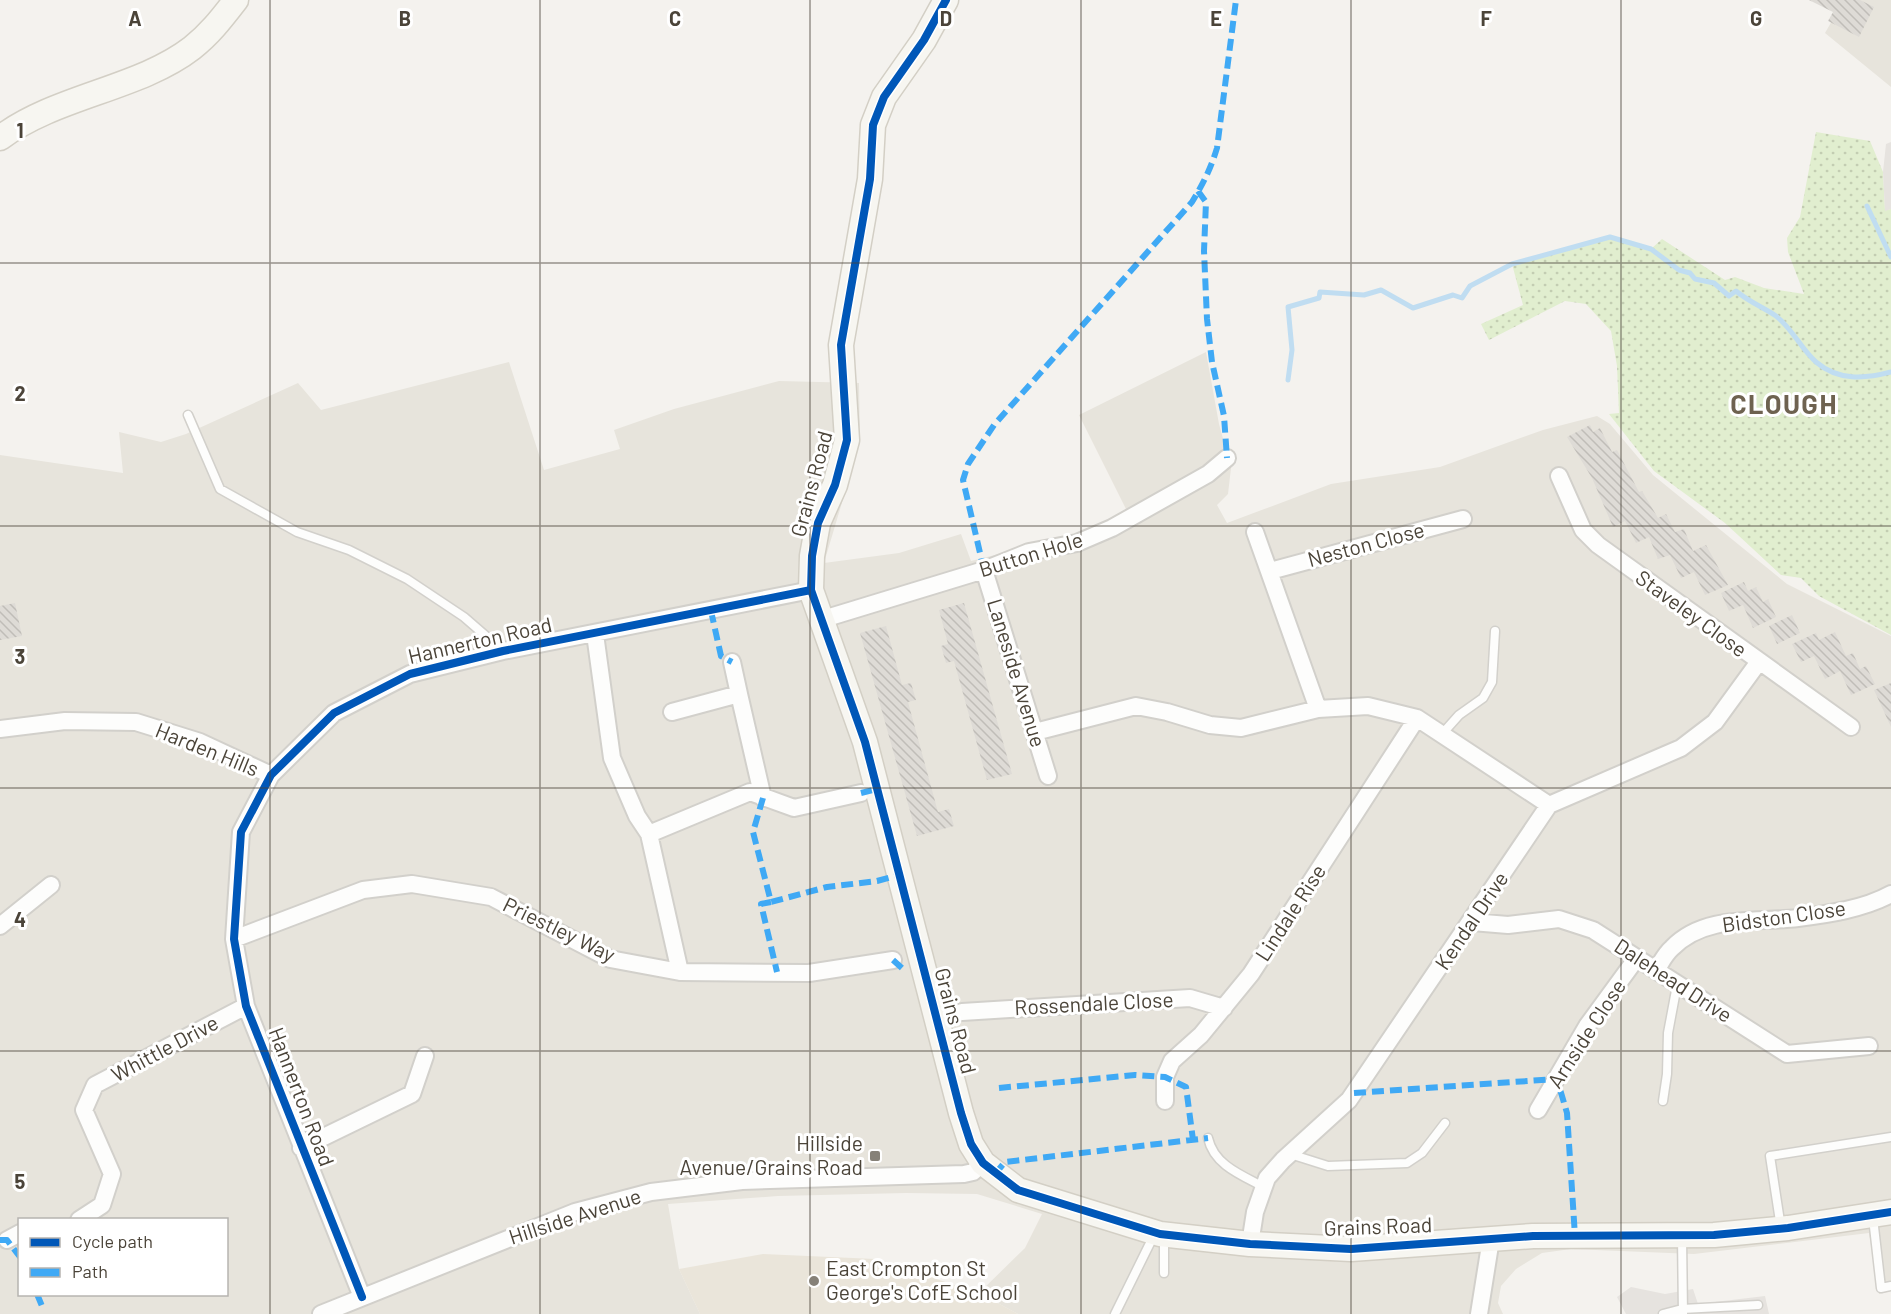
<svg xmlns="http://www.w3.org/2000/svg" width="1891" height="1314" viewBox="0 0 1891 1314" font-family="Barlow,sans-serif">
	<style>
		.residential { fill: #e7e4dc; fill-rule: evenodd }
		.education { fill: #eae5da }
		.grass { fill: url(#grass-dots) }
		.parking { fill: #e6e3df }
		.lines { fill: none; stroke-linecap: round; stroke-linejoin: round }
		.stream { stroke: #c0ddf1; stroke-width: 5 }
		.building { fill: url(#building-back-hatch) }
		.lane-casing { stroke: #d2d0cb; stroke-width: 11 }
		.street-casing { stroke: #d2d0cb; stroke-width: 20 }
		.secondary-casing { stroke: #d3cfc5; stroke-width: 27 }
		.lane { stroke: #fdfdfc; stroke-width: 8 }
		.street { stroke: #fdfdfc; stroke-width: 16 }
		.secondary { stroke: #f7f6f1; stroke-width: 24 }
		.quiet { stroke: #3fa9f5; stroke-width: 6; stroke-dasharray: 12 6; stroke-linecap: butt }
		.cycleway-casing { stroke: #fff; stroke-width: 11 }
		.cycleway { stroke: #0057b8; stroke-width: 8 }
		.grid { fill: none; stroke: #4b4439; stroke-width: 1.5; stroke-opacity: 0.55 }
		.poi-dot { fill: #868178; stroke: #fff; stroke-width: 2 }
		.labels { text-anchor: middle; stroke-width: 6; stroke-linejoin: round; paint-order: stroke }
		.street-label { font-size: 21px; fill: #4b4439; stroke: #fff }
		.poi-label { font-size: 21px; fill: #4b4439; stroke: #fff; text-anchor: end }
		.district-label { font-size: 27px; font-weight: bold; letter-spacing: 1.5px; fill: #6e6250; stroke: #fff }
		.grid-label { font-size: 20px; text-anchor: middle; font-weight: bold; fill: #4b4439; stroke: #fff; stroke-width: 6; stroke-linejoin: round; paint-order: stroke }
	</style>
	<defs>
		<pattern id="grass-dots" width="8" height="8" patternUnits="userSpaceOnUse" patternTransform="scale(1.5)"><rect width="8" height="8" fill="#e1eecf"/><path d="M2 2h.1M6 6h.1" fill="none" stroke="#c3cdb2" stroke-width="1.8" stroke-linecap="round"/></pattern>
		<pattern id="building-back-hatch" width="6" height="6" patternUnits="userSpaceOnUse" patternTransform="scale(1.5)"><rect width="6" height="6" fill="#dedbd6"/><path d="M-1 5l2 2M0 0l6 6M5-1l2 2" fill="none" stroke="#c0bdb8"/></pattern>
	</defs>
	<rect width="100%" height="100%" fill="#f4f2ee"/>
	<path class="residential" d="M1844 0H1891V87L1825 33Z
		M1206 352 1219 424 1231 468 1228 494 1217 505 1227 523 1331 484 1440 467 1543 430 1597 416 1610 424 1653 475 1787 584 1891 636V1291L1879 1294 1869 1233 1694 1254 1571 1249 1542 1253 1516 1269 1501 1286 1498 1303 1503 1314H1018L979 1293 1025 1248 1042 1214 977 1194 906 1193 778 1196 668 1204 679 1269 700 1314H0V455L123 473 119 432 161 442 186 434 298 383 321 410 509 362 544 470 620 449 614 430 674 409 779 381 859 383 860 442 824 563 899 553 961 534 971 561 1071 536 1127 511 1079 415ZM20 1220H226V1294H20Z"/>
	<path class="education" d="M763 1254 875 1259 979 1293 1018 1314H700L679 1269Z"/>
	<path class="grass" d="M1816 132 1870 141 1883 172 1885 210 1891 209V635L1819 596 1801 578 1781 575 1725 523 1654 471 1609 414 1619 413 1617 366 1611 331 1586 304 1565 301 1489 340 1481 324 1523 305 1512 264 1610 237 1651 249 1662 239 1725 280 1735 277 1764 288 1804 294 1788 252 1787 238 1800 217Z"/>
	<path class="parking" d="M1891 142V209L1885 211 1883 172 1886 144Z
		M1631 1287 1665 1294 1693 1289 1698 1304 1765 1296 1769 1314H1626L1617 1297Z"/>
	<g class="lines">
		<path class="stream" d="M1867 206 1891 257
			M1288 380 1292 350 1288 307 1319 298 1320 292 1364 295 1381 290 1413 308 1453 295 1462 298 1470 286 1512 264 1610 237 1651 249 1679 270 1690 273 1695 279 1714 283 1729 296 1736 291C1749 302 1763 307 1776 316 1792 328 1801 349 1816 362 1838 381 1865 379 1891 372"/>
	</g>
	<path class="building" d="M1809 0H1860L1874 7 1859 37 1828 21 1833 12Z
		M1590 425 1593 432 1600 428 1612 452 1617 450 1639 492 1642 491 1658 518 1666 514 1675 532 1684 529 1693 551 1706 545 1728 585 1705 595 1694 572 1681 578 1670 555 1658 559 1649 537 1636 543 1625 521 1613 527 1592 478 1567 437Z
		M1744 582 1748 591 1756 587 1763 602 1768 599 1776 617 1753 628 1743 605 1729 611 1721 593Z
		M15 603 22 636 0 640V606Z
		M964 603 1012 774 987 780 954 661 946 663 941 646 948 644 939 610Z
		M1792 615 1800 633 1777 644 1769 626Z
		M886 626 902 685 911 683 916 700 908 702 938 812 949 809 954 826 917 836 860 633Z
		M1835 632 1846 656 1853 653 1860 669 1866 666 1875 684 1851 695 1840 671 1825 679 1814 656 1801 662 1792 644 1816 633 1819 640Z
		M1891 683V727L1874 690Z"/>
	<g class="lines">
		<g class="lane-casing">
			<path id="lane" d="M188 415 220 489 297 532 349 550 407 579 464 617 502 650
				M1442 734 1459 715 1483 698 1492 682 1495 631
				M1663 1101 1667 1074 1668 1033 1677 985
				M1208 1138C1214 1165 1241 1175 1264 1187
				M1290 1154 1328 1166 1407 1163 1422 1153 1445 1123
				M1873 1218 1881 1288 1891 1286
				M1781 1228 1770 1156 1891 1137
				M1164 1237V1273
				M1682 1237 1683 1314
				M1115 1314 1155 1233
				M1663 1314 1682 1309 1758 1305"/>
		</g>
		<g class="street-casing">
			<path id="street" d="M1559 476 1583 530 1598 545 1851 727
				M1255 532 1318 709
				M984 570 1048 776
				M1270 571 1463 519
				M820 620 984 570 1029 552 1077 543 1112 528 1208 474 1227 458
				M595 634 612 758 637 816 649 834 680 972
				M732 662 739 694
				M672 712 739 694 763 798
				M0 729 65 721 136 722 200 742 271 775
				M1035 732 1136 706 1167 712 1210 725 1241 728 1318 709 1368 706 1417 718 1549 805
				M649 834 750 792 794 808 861 793
				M1472 922 1508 925 1559 919 1593 930 1787 1054 1869 1046
				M0 926 51 885
				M234 939 363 890 412 884 491 897 610 959 680 972 809 973 893 960
				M1656 970C1661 963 1665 954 1672 948 1705 914 1756 923 1798 918 1828 914 1864 909 1891 894
				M962 1012 1190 998 1224 1008
				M1165 1101V1077L1172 1061 1201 1035 1251 974 1417 718
				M1538 1110 1587 1026 1636 959
				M301 1148 412 1094 425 1056
				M79 1220 102 1205 112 1174 84 1110 95 1085 246 1006
				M7 1240 20 1233
				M1250 1244 1255 1212 1267 1178 1283 1160 1349 1100 1549 805 1681 748 1715 722 1758 663
				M362 1297 246 1006 234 939 241 832 271 775 334 713 410 674 503 651 811 590
				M321 1314 575 1212 651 1192 742 1181 964 1174 973 1172 983 1163
				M1479 1314 1491 1239"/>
		</g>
		<g class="secondary-casing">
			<path id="secondary" d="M946 0 924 40 884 97 873 125 870 179 841 345 847 440 835 485 818 523 812 556 811 590 865 742 961 1113 971 1144 983 1163 1018 1190 1160 1234 1250 1244 1351 1249 1533 1236 1714 1235 1788 1228 1891 1212
				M0 138C55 96 139 89 192 48 210 34 222 18 236 0"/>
		</g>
		<use href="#lane" class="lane"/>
		<use href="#street" class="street"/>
		<use href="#secondary" class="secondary"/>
		<path class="quiet" d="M1198 191 1206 202 1204 251 1207 319 1212 362 1224 416 1227 458
			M984 570 963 480 968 464 994 425 1192 202C1203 184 1211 168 1217 148L1236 0
			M711 611 721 656 732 662
			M861 793 877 789
			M763 798 753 832 771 902 827 887 877 881 899 875
			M771 902 761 904 777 972
			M893 960 904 970
			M999 1088 1135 1075 1165 1077 1186 1087 1193 1140
			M1354 1093 1557 1079 1567 1113 1575 1236
			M995 1174 1005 1162 1208 1138
			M0 1240H7L20 1257
			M37 1294 42 1306"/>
		<g class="cycleway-casing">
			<path id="cycleway" d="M946 0 924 40 884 97 873 125 870 179 841 345 847 440 835 485 818 523 812 556 811 590 865 742 961 1113 971 1144 983 1163 1018 1190 1160 1234 1250 1244 1351 1249 1533 1236 1714 1235 1788 1228 1891 1212
				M362 1297 246 1006 234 939 241 832 271 775 334 713 410 674 503 651 811 590"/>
		</g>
		<use href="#cycleway" class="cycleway"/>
	</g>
	<path class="grid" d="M270 0V1314M540 0V1314M810 0V1314M1081 0V1314M1351 0V1314M1621 0V1314M0 263H1891M0 526H1891M0 788H1891M0 1051H1891"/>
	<g class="poi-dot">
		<rect x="869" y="1150" width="12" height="12" rx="3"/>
		<circle cx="814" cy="1281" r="6"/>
	</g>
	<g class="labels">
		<g class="street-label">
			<text transform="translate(812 484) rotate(-75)" y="7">Grains Road</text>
			<text transform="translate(1366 545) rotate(-15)" y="7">Neston Close</text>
			<text transform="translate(1031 555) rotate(-17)" y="7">Button Hole</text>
			<text transform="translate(1691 614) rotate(36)" y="7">Staveley Close</text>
			<text transform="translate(480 641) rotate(-13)" y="7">Hannerton Road</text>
			<text transform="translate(1016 673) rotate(73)" y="7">Laneside Avenue</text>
			<text transform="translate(207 750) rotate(22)" y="7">Harden Hills</text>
			<text transform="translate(1291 913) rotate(-57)" y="7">Lindale Rise</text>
			<text transform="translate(1784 917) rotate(-8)" y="7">Bidston Close</text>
			<text transform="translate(1472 921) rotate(-56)" y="7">Kendal Drive</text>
			<text transform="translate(559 930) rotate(26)" y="7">Priestley Way</text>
			<text transform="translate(1673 981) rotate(33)" y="7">Dalehead Drive</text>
			<text transform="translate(1094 1004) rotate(-3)" y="7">Rossendale Close</text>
			<text transform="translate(955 1021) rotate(75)" y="7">Grains Road</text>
			<text transform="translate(1587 1034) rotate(-57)" y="7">Arnside Close</text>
			<text transform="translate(165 1049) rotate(-28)" y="7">Whittle Drive</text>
			<text transform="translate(301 1097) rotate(69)" y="7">Hannerton Road</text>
			<text transform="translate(575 1217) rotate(-18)" y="7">Hillside Avenue</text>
			<text transform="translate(1378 1227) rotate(-2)" y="7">Grains Road</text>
		</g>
		<g class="poi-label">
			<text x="863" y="1151">Hillside<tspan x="863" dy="24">Avenue/Grains Road</tspan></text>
			<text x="826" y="1276" text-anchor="start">East Crompton St<tspan x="826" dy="24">George's CofE School</tspan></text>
		</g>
		<g class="district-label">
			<text x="1784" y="414">CLOUGH</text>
		</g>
	</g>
	<g class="grid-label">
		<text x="135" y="26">A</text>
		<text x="405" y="26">B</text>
		<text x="675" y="26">C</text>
		<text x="946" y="26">D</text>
		<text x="1216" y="26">E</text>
		<text x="1486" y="26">F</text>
		<text x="1756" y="26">G</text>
		<text x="20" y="138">1</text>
		<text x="20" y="401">2</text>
		<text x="20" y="664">3</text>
		<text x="20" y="927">4</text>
		<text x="20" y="1189">5</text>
	</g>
	<rect x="18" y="1218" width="210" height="78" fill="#ffffff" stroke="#b7b4b0" stroke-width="1.5"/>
	<rect x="30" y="1238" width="30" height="9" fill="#0057b8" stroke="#b7b4b0" stroke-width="1.5"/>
	<text x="72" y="1248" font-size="18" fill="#4b4439">Cycle path</text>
	<rect x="30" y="1268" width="30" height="9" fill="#3fa9f5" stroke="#b7b4b0" stroke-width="1.5"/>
	<text x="72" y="1278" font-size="18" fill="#4b4439">Path</text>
</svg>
